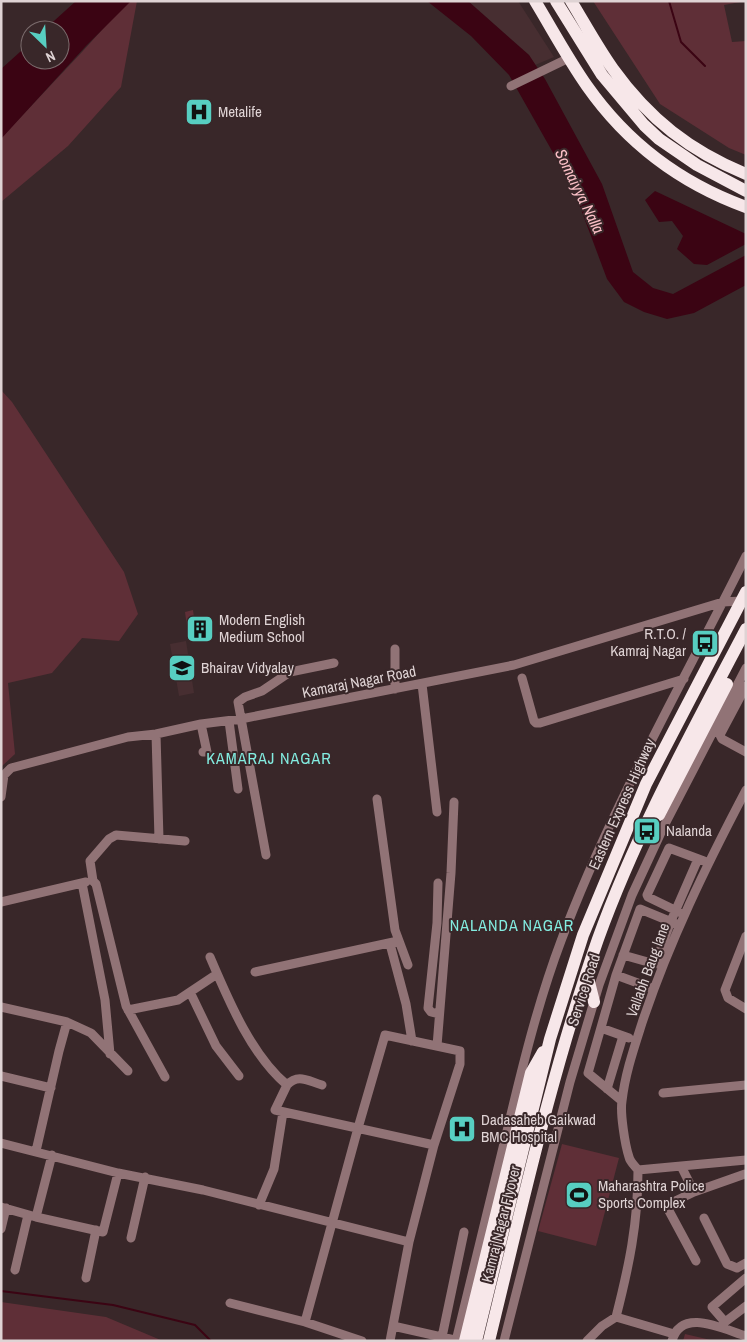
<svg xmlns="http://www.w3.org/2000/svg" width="747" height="1342" viewBox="0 0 747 1342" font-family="'Archivo Narrow',sans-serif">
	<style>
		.built { fill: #472e31 }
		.green { fill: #5f2f37 }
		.water { fill: #3b0413 }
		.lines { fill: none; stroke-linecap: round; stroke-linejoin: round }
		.stream { stroke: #3b0413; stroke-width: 2 }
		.minor { stroke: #917376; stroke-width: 9 }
		.highway { stroke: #f7e7e9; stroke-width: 12 }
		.labels { text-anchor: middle; stroke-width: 4; stroke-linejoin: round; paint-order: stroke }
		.poi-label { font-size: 15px; fill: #dfd3d4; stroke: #392729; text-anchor: start }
		.street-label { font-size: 15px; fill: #dfd3d4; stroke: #392729 }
		.water-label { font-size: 16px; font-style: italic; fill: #fcc0c7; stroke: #392729 }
		.neighbourhood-label { font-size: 16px; letter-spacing: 1px; fill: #83ece0; stroke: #392729 }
	</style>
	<rect width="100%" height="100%" fill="#392729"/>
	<path class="built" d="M468 1H518L554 57 535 65 529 55Z
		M186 641 194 693 179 696 170 644Z"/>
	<path class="green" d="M128 1H137L121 87 68 146 1 202V138L82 52Z
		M593 1H746L724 5 732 42 746 41V155L729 148 660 104Z
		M1 390 12 402 124 572 138 614 119 641 82 638 52 673 8 683 15 754 1 767Z
		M193 610 196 633 188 634 185 612Z
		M562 1144 619 1158 596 1246 538 1231Z
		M1 1302 106 1317 163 1341H1Z
		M685 1334 715 1341H683Z"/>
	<path class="water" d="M76 1H131L86 46 1 139V69L30 43V60H60V30H44Z
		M427 1H468L529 55 545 79 602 184 633 272 653 288 673 294 746 255V285L694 313 667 319 644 312 624 302 607 279 573 188 509 75 471 36Z
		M655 191 746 234V244L707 265 694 264 677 249 683 236 672 221 659 222 645 200Z"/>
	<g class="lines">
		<path class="stream" d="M669 1 681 42 705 66
			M1 1291 113 1305 195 1325 211 1341"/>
		<path class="minor" d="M511 86 569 58
			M395 649V689
			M522 678 534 721 536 723H540L684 679
			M422 684 437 812
			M746 686 720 735 722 739 746 752
			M229 721 238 789
			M201 724 207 752H203
			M156 734 159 839
			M1 797 4 775 11 768 128 737 156 734 201 724 241 719 514 665 723 602 741 601
			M377 799 395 930 408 965
			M266 855 238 702 245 697 262 691 290 672 334 663
			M82 883 105 1000 110 1054
			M438 883 437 923 428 1008 431 1012 439 1014
			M1 902 86 882
			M681 913 648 897 647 895 669 848 704 861
			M746 936 725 990 728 998 746 1009
			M390 944 406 1004 412 1041
			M623 955 655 964 671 921 698 859
			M210 957C228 999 251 1055 287 1085 298 1073 308 1081 322 1085
			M255 972 398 941
			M616 975 654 989
			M190 992 216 1046 239 1076
			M1 1007 67 1022 91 1033 128 1071
			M128 1010 178 1000 217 974
			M601 1028 629 1038
			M437 1046 451 873 454 802
			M1 1076 51 1088
			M165 1077 126 1006 96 884 93 881 90 861 109 839 116 835 185 841
			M287 1085 275 1110 434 1145
			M607 1089 623 1036
			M663 1093 746 1085
			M622 1101 588 1073 616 975 640 909 679 925
			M1 1143 118 1173 203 1190 409 1242
			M36 1151 59 1051 67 1022
			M681 1166 694 1192 669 1204 668 1209 696 1261
			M638 1170C635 1166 630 1162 629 1157 625 1145 620 1113 622 1101 625 1074 634 1048 642 1023 669 942 706 866 746 790
			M638 1170 746 1160
			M694 1192 745 1174
			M259 1205 274 1169 283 1112
			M1 1207 36 1217 103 1232 118 1173
			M36 1217 52 1155
			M704 1218 727 1264 737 1268 746 1263
			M1 1229 6 1208
			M131 1238 145 1177
			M15 1270 28 1215
			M86 1278 96 1230
			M746 1278 712 1307 725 1322 746 1306
			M230 1303 305 1322 362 1341
			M616 1317 674 1334
			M305 1322 358 1128 385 1035 460 1051V1064L434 1145 409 1242 390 1341
			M393 1326 459 1341
			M442 1337 464 1232
			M456 1341C473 1271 490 1201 507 1131 522 1068 538 1002 561 941 611 807 683 683 746 556
			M504 1341 570 1082 599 985 632 895 664 826 746 668
			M587 1341 602 1326 616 1317C629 1266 638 1224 638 1170
			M672 1341C681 1307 723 1329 746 1336"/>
		<path class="highway" d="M535 1C552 29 568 59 587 86 627 143 680 183 746 207
			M556 1 602 75 644 125 659 139 697 165 746 191
			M571 1C585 24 598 48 613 69 649 119 690 151 746 174
			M659 815 727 684
			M587 974 594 1002
			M465 1341 531 1073 543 1052
			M476 1341 550 1039 583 935 646 784 746 592
			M489 1341C522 1206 552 1070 598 939 637 831 693 730 746 629"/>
	</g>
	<defs>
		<g id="hospital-square" transform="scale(1.4375)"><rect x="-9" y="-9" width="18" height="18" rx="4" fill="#57cec1" stroke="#392729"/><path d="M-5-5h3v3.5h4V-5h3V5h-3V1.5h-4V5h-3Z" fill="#111"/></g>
		<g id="building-square" transform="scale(1.4375)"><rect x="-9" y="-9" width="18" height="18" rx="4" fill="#57cec1" stroke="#392729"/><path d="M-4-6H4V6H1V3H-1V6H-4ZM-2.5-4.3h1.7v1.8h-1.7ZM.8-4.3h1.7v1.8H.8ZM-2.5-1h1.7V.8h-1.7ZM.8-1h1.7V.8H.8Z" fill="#111"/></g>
		<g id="bus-square" transform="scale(1.4375)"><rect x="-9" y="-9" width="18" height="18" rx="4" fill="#57cec1" stroke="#392729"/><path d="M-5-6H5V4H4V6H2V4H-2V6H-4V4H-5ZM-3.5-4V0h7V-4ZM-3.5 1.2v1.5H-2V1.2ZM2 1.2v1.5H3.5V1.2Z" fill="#111"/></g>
		<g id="school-square" transform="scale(1.4375)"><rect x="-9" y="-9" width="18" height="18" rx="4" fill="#57cec1" stroke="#392729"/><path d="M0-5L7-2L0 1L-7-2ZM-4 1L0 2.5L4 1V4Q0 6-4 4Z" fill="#111"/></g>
		<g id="stadium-square" transform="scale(1.4375)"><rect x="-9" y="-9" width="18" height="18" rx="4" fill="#57cec1" stroke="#392729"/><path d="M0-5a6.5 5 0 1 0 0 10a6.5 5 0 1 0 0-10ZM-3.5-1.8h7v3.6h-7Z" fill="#111"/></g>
	</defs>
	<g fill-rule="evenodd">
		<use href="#hospital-square" x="199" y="112"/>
		<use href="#building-square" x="200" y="629"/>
		<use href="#bus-square" x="705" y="643"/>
		<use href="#school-square" x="182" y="668"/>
		<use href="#bus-square" x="647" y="831"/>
		<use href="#hospital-square" x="462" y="1129"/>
		<use href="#stadium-square" x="579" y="1195"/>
	</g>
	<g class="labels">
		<g class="poi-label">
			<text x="218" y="117">Metalife</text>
			<text x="219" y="625">Modern English<tspan x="219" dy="17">Medium School</tspan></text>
			<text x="686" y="639" text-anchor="end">R.T.O. /<tspan x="686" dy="17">Kamraj Nagar</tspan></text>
			<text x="201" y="673">Bhairav Vidyalay</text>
			<text x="666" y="836">Nalanda</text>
			<text x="481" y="1125">Dadasaheb Gaikwad<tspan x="481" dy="17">BMC Hospital</tspan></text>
			<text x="598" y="1191">Maharashtra Police<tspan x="598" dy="17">Sports Complex</tspan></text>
		</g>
		<g class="street-label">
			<text transform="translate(359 682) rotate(-11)" y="5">Kamaraj Nagar Road</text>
			<text transform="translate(622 804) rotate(-66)" y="5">Eastern Express Highway</text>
			<text transform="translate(648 970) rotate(-70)" y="5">Vallabh Baug lane</text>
			<text transform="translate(584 990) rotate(-72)" y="5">Service Road</text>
			<text transform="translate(501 1224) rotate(-76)" y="5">Kamraj Nagar Flyover</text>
		</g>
		<g class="water-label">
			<text transform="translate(580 191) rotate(64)" y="6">Somaiyya Nalla</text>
		</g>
		<g class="neighbourhood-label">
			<text x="269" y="764">KAMARAJ NAGAR</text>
			<text x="512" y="931">NALANDA NAGAR</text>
		</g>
	</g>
	<rect width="747" height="1342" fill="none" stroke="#dfd3d4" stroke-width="5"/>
	<g transform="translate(45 45) rotate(155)"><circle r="24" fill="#392729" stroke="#7b6c6d"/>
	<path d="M0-4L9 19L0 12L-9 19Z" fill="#57cec1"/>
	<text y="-8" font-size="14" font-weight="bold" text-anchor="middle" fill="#dfd3d4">N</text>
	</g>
</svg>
